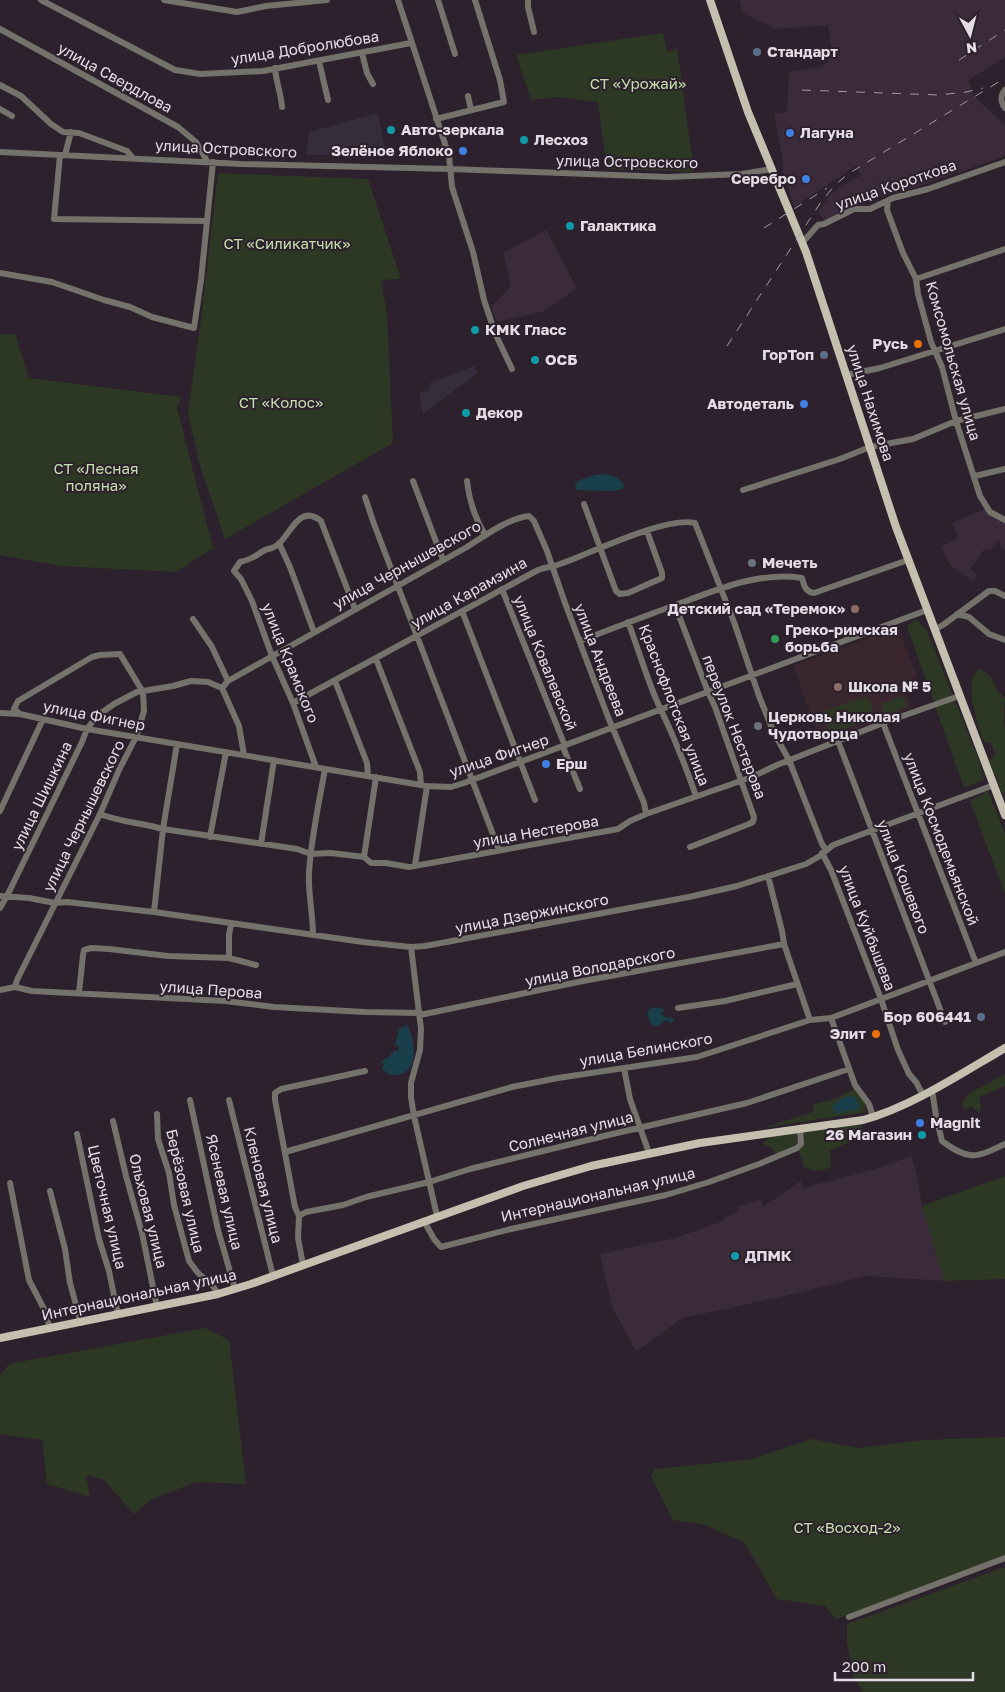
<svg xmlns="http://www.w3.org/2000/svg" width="1005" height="1692" viewBox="0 0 1005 1692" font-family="'Golos Text',sans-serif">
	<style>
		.commercial { fill: #352d3c }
		.built { fill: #3a2a3a }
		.education { fill: #3a272d }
		.green { fill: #2d3824 }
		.water { fill: #19404a }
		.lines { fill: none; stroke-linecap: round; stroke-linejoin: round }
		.minor { stroke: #74726a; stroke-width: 6 }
		.major { stroke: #c4bfaf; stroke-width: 8 }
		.rail { stroke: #a49ba4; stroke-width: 1; stroke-dasharray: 9 9; stroke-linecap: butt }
		.service-dot { fill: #5c6f8a; stroke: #2d212d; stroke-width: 2 }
		.culture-dot { fill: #0f9aa8; stroke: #2d212d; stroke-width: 2 }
		.shop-dot { fill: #3f7fe0; stroke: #2d212d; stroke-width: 2 }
		.food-dot { fill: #e8710a; stroke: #2d212d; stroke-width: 2 }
		.worship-dot { fill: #6b7280; stroke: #2d212d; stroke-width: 2 }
		.education-dot { fill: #8d6e63; stroke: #2d212d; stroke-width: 2 }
		.leisure-dot { fill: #2e9e5b; stroke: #2d212d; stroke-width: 2 }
		.labels { text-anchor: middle; stroke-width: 4; stroke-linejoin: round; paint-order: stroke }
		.street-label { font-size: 15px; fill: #e5dde5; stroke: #2d212d }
		.poi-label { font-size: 15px; font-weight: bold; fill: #e5dde5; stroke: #2d212d; text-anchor: start }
		.park-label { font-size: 15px; fill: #c3e0ab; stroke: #2d212d }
	</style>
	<rect width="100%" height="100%" fill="#2d212d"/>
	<path class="commercial" d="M378 113 386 156 306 155 309 132Z
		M474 366 478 373 423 414 419 394 429 390 430 383Z"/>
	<path class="built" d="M739 0H1005V57L969 80 973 95 1005 125V156L914 188 848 205 826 221 818 213 829 196 843 185 861 175 856 166 794 207 783 172V162L774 114 787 112 789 72 822 67 832 56 828 25 776 29 743 13Z
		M546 230 577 288 544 311 497 322 491 307 511 286 503 253Z
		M987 507 1005 520V550L999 547 1001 543 997 540 990 551 985 548 970 569 977 574 973 581 950 565 941 547 958 538 952 523 981 511Z
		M911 1156 917 1174 922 1206 944 1281 866 1276 794 1294 683 1318 640 1349 635 1350 612 1307 600 1254 675 1238 724 1221V1218L739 1211 738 1206 761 1200 763 1207 801 1181 803 1188 876 1169Z"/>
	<path class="education" d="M898 627 917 677 902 683 911 708 821 742 793 666Z"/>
	<path class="green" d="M663 33 667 52 677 48 694 172 607 169 598 102 557 97 531 100 516 55Z
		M218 173 368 179 401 279 381 280 387 314 393 443 225 539 200 466 188 413 202 312Z
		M0 334H15L29 378 181 397 177 408 213 548 176 572 60 566 0 555Z
		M916 619 927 631 978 758 984 780 964 788 907 626Z
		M979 669 991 676 996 689 1005 698C1005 706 1002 721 1005 728V794L1001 792 996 776 989 761 995 754 991 743 984 742C978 724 962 682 979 669Z
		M867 696 875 717 830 734 822 712Z
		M903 696 907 707 886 715 883 714 881 704Z
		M988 791 1005 834V894L970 801Z
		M1005 1074V1086L979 1097 981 1106 980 1113 972 1107 963 1109V1101L969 1094Z
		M854 1089 865 1101 866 1112 762 1128 813 1112 814 1104 835 1099Z
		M862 1123 860 1138 830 1150 831 1168 816 1171 804 1168 799 1151 802 1145V1130Z
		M797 1131V1144L776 1154 771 1147 763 1144 771 1135Z
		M1005 1176V1279L944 1281 922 1206Z
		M205 1328 229 1340 246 1484 196 1482 150 1500 134 1514 104 1480 86 1475 90 1497 47 1484 42 1440 0 1434V1376L9 1364Z
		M1005 1437V1558L836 1619 825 1606 777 1599 744 1542 702 1524 673 1520 651 1476 655 1469 753 1459 811 1439 859 1448 922 1440Z
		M1005 1567V1692H863L853 1676 847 1642V1624Z"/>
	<path class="water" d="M602 474 615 476 624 484 623 489 612 491 578 490 576 489 575 484C582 478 592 475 602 474Z
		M656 1007 665 1010 661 1014 664 1017 669 1018 670 1016 674 1020 671 1023 666 1020 658 1026 652 1025 647 1014 650 1009Z
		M407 1025C414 1038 420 1068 401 1074 397 1075 392 1075 389 1075L382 1068 384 1064 382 1061 390 1056 394 1051H398L399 1047 395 1045 399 1029Z
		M850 1096 855 1097 859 1105 858 1110 845 1111 836 1114 832 1106 841 1099Z"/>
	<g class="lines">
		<path class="minor" d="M41 0 175 70 200 74 263 71 411 43
			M164 0 237 12 266 6 327 0
			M398 0 449 156 452 187 473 252 484 300 495 333 512 369
			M438 0 455 54
			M528 0V7L534 32
			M0 29 178 127 196 142 207 161
			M362 53 367 73 373 84
			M319 61 328 100
			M275 68C276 82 281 93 282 107
			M0 85 21 96 51 124 63 132 79 133 127 151 132 157
			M1005 90C1000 96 1000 101 1005 108
			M468 96 471 110
			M0 109 12 116
			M436 119 504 102 500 80 475 0
			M0 152 241 164 451 169 668 177 742 174 772 169
			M60 155 54 219 207 221
			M65 155 71 132
			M888 201 887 210 903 253 916 279 918 294 931 342 942 367 956 421 980 496 990 512 1005 520
			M802 243 818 225 824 224 854 209H870L893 198 928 189 1005 162
			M0 273 52 282 104 300 130 307 152 317 194 328 201 280 213 162
			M916 279 1005 249
			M846 375 880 368 1005 329
			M975 476 1005 469
			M413 481 443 560
			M467 481C469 500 475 518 485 535
			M743 490 840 459 870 447 913 439 956 421 1005 409
			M365 497 374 524 499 850
			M584 504 616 591 620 594 628 593 662 578V573L647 531
			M279 543 290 567 314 632
			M502 589 565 746
			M675 605 708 692 715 707 754 817 753 822 749 824 690 847
			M462 611 535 800
			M957 614 969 617 989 634 1005 640
			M193 619 212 647 228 681
			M628 622C639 650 648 684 661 710 674 737 686 767 696 796
			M934 630 943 625 989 591H995L1005 596
			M580 641C611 629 642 617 673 606 714 591 757 571 802 578 804 585 805 592 814 593L908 560
			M376 659 420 772 421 785
			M335 681 367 763 368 776
			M222 688 228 681 467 547C484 536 509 518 529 516L534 521 547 551 565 603 608 717 644 803 646 814
			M222 688 239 726 244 755
			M293 703 538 570C545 567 553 567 560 564 591 553 666 516 695 523L734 622 759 696 774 733 789 760 822 844 826 850
			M0 713 20 714 87 729 427 786 451 787 464 783 927 610
			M883 723 976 963
			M838 741 945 1022
			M563 747 580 789
			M316 767 293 703 272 656 252 601 241 579 234 571 240 562C254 559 254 556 265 550 268 549 273 548 276 546 289 539 298 502 321 521L355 609
			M0 811 43 719
			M100 814C120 822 142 823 163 829L297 849 311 854 331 853 364 857 371 863H386L409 867 618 829 630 821 646 814 752 777 777 765 883 723 959 696
			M210 837 226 752
			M261 844 274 760
			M822 853 831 870 881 999 898 1050 909 1074 916 1082 923 1095
			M364 857 376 777
			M415 865 427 786
			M768 876 782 931 784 944 810 1020
			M0 896 29 898 55 903 67 902 154 912 363 942 411 947 425 946 689 897 737 886 806 864 820 856 833 845 994 785
			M0 908 7 896 82 742 87 729 97 716 114 704 137 692 173 686 191 681 208 682 222 688
			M154 912 163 829 177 744
			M313 935C313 914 308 894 309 873 311 838 319 803 325 769
			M411 947 421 1029 420 1050 411 1083V1097L414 1116 437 1216
			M229 958V935L231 924
			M15 987 17 980 100 814 119 770 136 737 144 711 143 692 120 654 100 655 92 657 18 701 14 709 20 714
			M0 990 15 987 32 991 225 1001 274 1007 365 1012 420 1013
			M79 993 83 955 84 950 91 948 109 949 168 956 229 958 256 965
			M678 1008 725 1001 797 984
			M420 1015 583 981 784 944
			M831 1018 855 1085 869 1104 873 1117
			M624 1068 630 1099 649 1153
			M932 1090 936 1116 942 1141C969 1161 976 1158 1005 1144
			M190 1100 218 1230 235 1289
			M229 1100 273 1276
			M157 1114 158 1139 169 1173 174 1205 189 1261 198 1273 213 1286 218 1294
			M113 1121 126 1176 142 1233 157 1307
			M77 1134 99 1239 109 1271 118 1315
			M285 1152 512 1087 558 1078 697 1057 810 1020 831 1018 1005 952
			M10 1183 29 1280 45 1311 50 1329
			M50 1191 65 1249 70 1283 81 1323
			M299 1216 306 1212 343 1205 366 1197 429 1182 470 1169 604 1136 747 1103 849 1069
			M424 1221 434 1239 441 1247 511 1229 666 1195 709 1182 759 1164 797 1148 801 1144 800 1129
			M303 1265 298 1238 299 1216 295 1207 275 1100V1093L281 1089 365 1071
			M849 1617 1005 1558"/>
		<path class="major" d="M710 0 748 112 806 252 896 527 1005 815
			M0 1338 218 1294 251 1284 523 1186 591 1166 700 1143 863 1120C911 1107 962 1073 1005 1048"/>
		<path class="rail" d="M959 60 1005 30
			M802 90 939 95 966 92 983 88
			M764 228 827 188
			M727 346 821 202 835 185 848 174 1005 78"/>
	</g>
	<g class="service-dot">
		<circle cx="757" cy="52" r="5"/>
		<circle cx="824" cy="355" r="5"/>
		<circle cx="981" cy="1017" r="5"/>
	</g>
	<g class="culture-dot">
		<circle cx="391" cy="130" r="5"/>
		<circle cx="524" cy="140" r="5"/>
		<circle cx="570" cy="226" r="5"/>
		<circle cx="475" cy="330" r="5"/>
		<circle cx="535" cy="360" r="5"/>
		<circle cx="466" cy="413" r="5"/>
		<circle cx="922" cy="1135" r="5"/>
		<circle cx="735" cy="1256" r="5"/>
	</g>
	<g class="shop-dot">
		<circle cx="790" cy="133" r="5"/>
		<circle cx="463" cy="151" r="5"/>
		<circle cx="806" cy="179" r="5"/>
		<circle cx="804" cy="404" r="5"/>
		<circle cx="546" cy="764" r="5"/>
		<circle cx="920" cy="1123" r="5"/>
	</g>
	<g class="food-dot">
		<circle cx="918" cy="344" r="5"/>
		<circle cx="876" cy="1034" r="5"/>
	</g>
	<g class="worship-dot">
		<circle cx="752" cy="563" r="5"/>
		<circle cx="758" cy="726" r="5"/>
	</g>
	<g class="education-dot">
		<circle cx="855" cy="609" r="5"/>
		<circle cx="838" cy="687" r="5"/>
	</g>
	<circle class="leisure-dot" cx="775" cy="639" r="5"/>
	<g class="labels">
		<g class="street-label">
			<text transform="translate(305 48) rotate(-9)" y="5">улица Добролюбова</text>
			<text transform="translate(115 78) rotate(29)" y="5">улица Свердлова</text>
			<text transform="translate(226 149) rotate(3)" y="5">улица Островского</text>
			<text transform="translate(627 162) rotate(1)" y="5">улица Островского</text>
			<text transform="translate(896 185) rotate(-19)" y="5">улица Короткова</text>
			<text transform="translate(953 361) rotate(74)" y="5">Комсомольская улица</text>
			<text transform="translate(870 403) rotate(72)" y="5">улица Нахимова</text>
			<text transform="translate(407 565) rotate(-29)" y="5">улица Чернышевского</text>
			<text transform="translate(469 593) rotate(-29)" y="5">улица Карамзина</text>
			<text transform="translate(600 660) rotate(69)" y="5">улица Андреева</text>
			<text transform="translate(290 663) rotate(68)" y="5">улица Крамского</text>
			<text transform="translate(545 663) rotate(68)" y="5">улица Ковалевской</text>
			<text transform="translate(674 705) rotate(69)" y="5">Краснофлотская улица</text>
			<text transform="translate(94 716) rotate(11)" y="5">улица Фигнер</text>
			<text transform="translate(734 727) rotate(69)" y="5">переулок Нестерова</text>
			<text transform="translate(499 756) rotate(-19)" y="5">улица Фигнер</text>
			<text transform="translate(42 796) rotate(-64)" y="5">улица Шишкина</text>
			<text transform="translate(84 816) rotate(-64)" y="5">улица Чернышевского</text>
			<text transform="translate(536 832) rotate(-10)" y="5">улица Нестерова</text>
			<text transform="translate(941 839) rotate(69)" y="5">улица Космодемьянской</text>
			<text transform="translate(903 877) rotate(69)" y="5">улица Кошевого</text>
			<text transform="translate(532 914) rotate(-11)" y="5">улица Дзержинского</text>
			<text transform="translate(867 928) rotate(69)" y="5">улица Куйбышева</text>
			<text transform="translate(600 967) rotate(-11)" y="5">улица Володарского</text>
			<text transform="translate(211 990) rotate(4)" y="5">улица Перова</text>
			<text transform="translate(646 1050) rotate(-10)" y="5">улица Белинского</text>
			<text transform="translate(571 1132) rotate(-14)" y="5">Солнечная улица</text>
			<text transform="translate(263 1185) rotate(76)" y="5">Кленовая улица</text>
			<text transform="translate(185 1191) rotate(77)" y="5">Берёзовая улица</text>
			<text transform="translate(224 1192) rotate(77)" y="5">Ясеневая улица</text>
			<text transform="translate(598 1195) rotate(-13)" y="5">Интернациональная улица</text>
			<text transform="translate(107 1207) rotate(77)" y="5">Цветочная улица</text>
			<text transform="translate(148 1211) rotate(76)" y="5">Ольховая улица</text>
			<text transform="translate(139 1295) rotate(-12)" y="5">Интернациональная улица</text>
		</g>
		<g class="poi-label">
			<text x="767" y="57">Стандарт</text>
			<text x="401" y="135">Авто-зеркала</text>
			<text x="800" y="138">Лагуна</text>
			<text x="534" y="145">Лесхоз</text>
			<text x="453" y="156" text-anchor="end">Зелёное Яблоко</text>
			<text x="796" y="184" text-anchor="end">Серебро</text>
			<text x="580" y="231">Галактика</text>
			<text x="485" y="335">КМК Гласс</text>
			<text x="908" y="349" text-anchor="end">Русь</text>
			<text x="814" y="360" text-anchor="end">ГорТоп</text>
			<text x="545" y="365">ОСБ</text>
			<text x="794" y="409" text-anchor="end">Автодеталь</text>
			<text x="476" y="418">Декор</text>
			<text x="762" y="568">Мечеть</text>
			<text x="845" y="614" text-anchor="end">Детский сад «Теремок»</text>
			<text x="785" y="635">Греко-римская<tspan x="785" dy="17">борьба</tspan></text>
			<text x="848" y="692">Школа № 5</text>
			<text x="768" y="722">Церковь Николая<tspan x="768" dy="17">Чудотворца</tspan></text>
			<text x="556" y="769">Ерш</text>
			<text x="971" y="1022" text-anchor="end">Бор 606441</text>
			<text x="866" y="1039" text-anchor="end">Элит</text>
			<text x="930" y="1128">Magnit</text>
			<text x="912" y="1140" text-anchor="end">26 Магазин</text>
			<text x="745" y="1261">ДПМК</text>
		</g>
		<g class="park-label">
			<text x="638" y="89">СТ «Урожай»</text>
			<text x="287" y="249">СТ «Силикатчик»</text>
			<text x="281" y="408">СТ «Колос»</text>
			<text x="96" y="474">СТ «Лесная<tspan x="96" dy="17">поляна»</tspan></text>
			<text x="847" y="1533">СТ «Восход-2»</text>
		</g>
	</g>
	<g transform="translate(970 35) rotate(173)" stroke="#2d212d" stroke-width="4" paint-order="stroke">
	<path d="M0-4L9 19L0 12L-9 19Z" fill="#e5dde5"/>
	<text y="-8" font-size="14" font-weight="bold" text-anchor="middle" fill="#e5dde5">N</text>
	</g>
	<path d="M835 1672v8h138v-8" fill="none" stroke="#e5dde5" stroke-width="2.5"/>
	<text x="842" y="1672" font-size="15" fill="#e5dde5" stroke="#2d212d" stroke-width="4" paint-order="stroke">200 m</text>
</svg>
